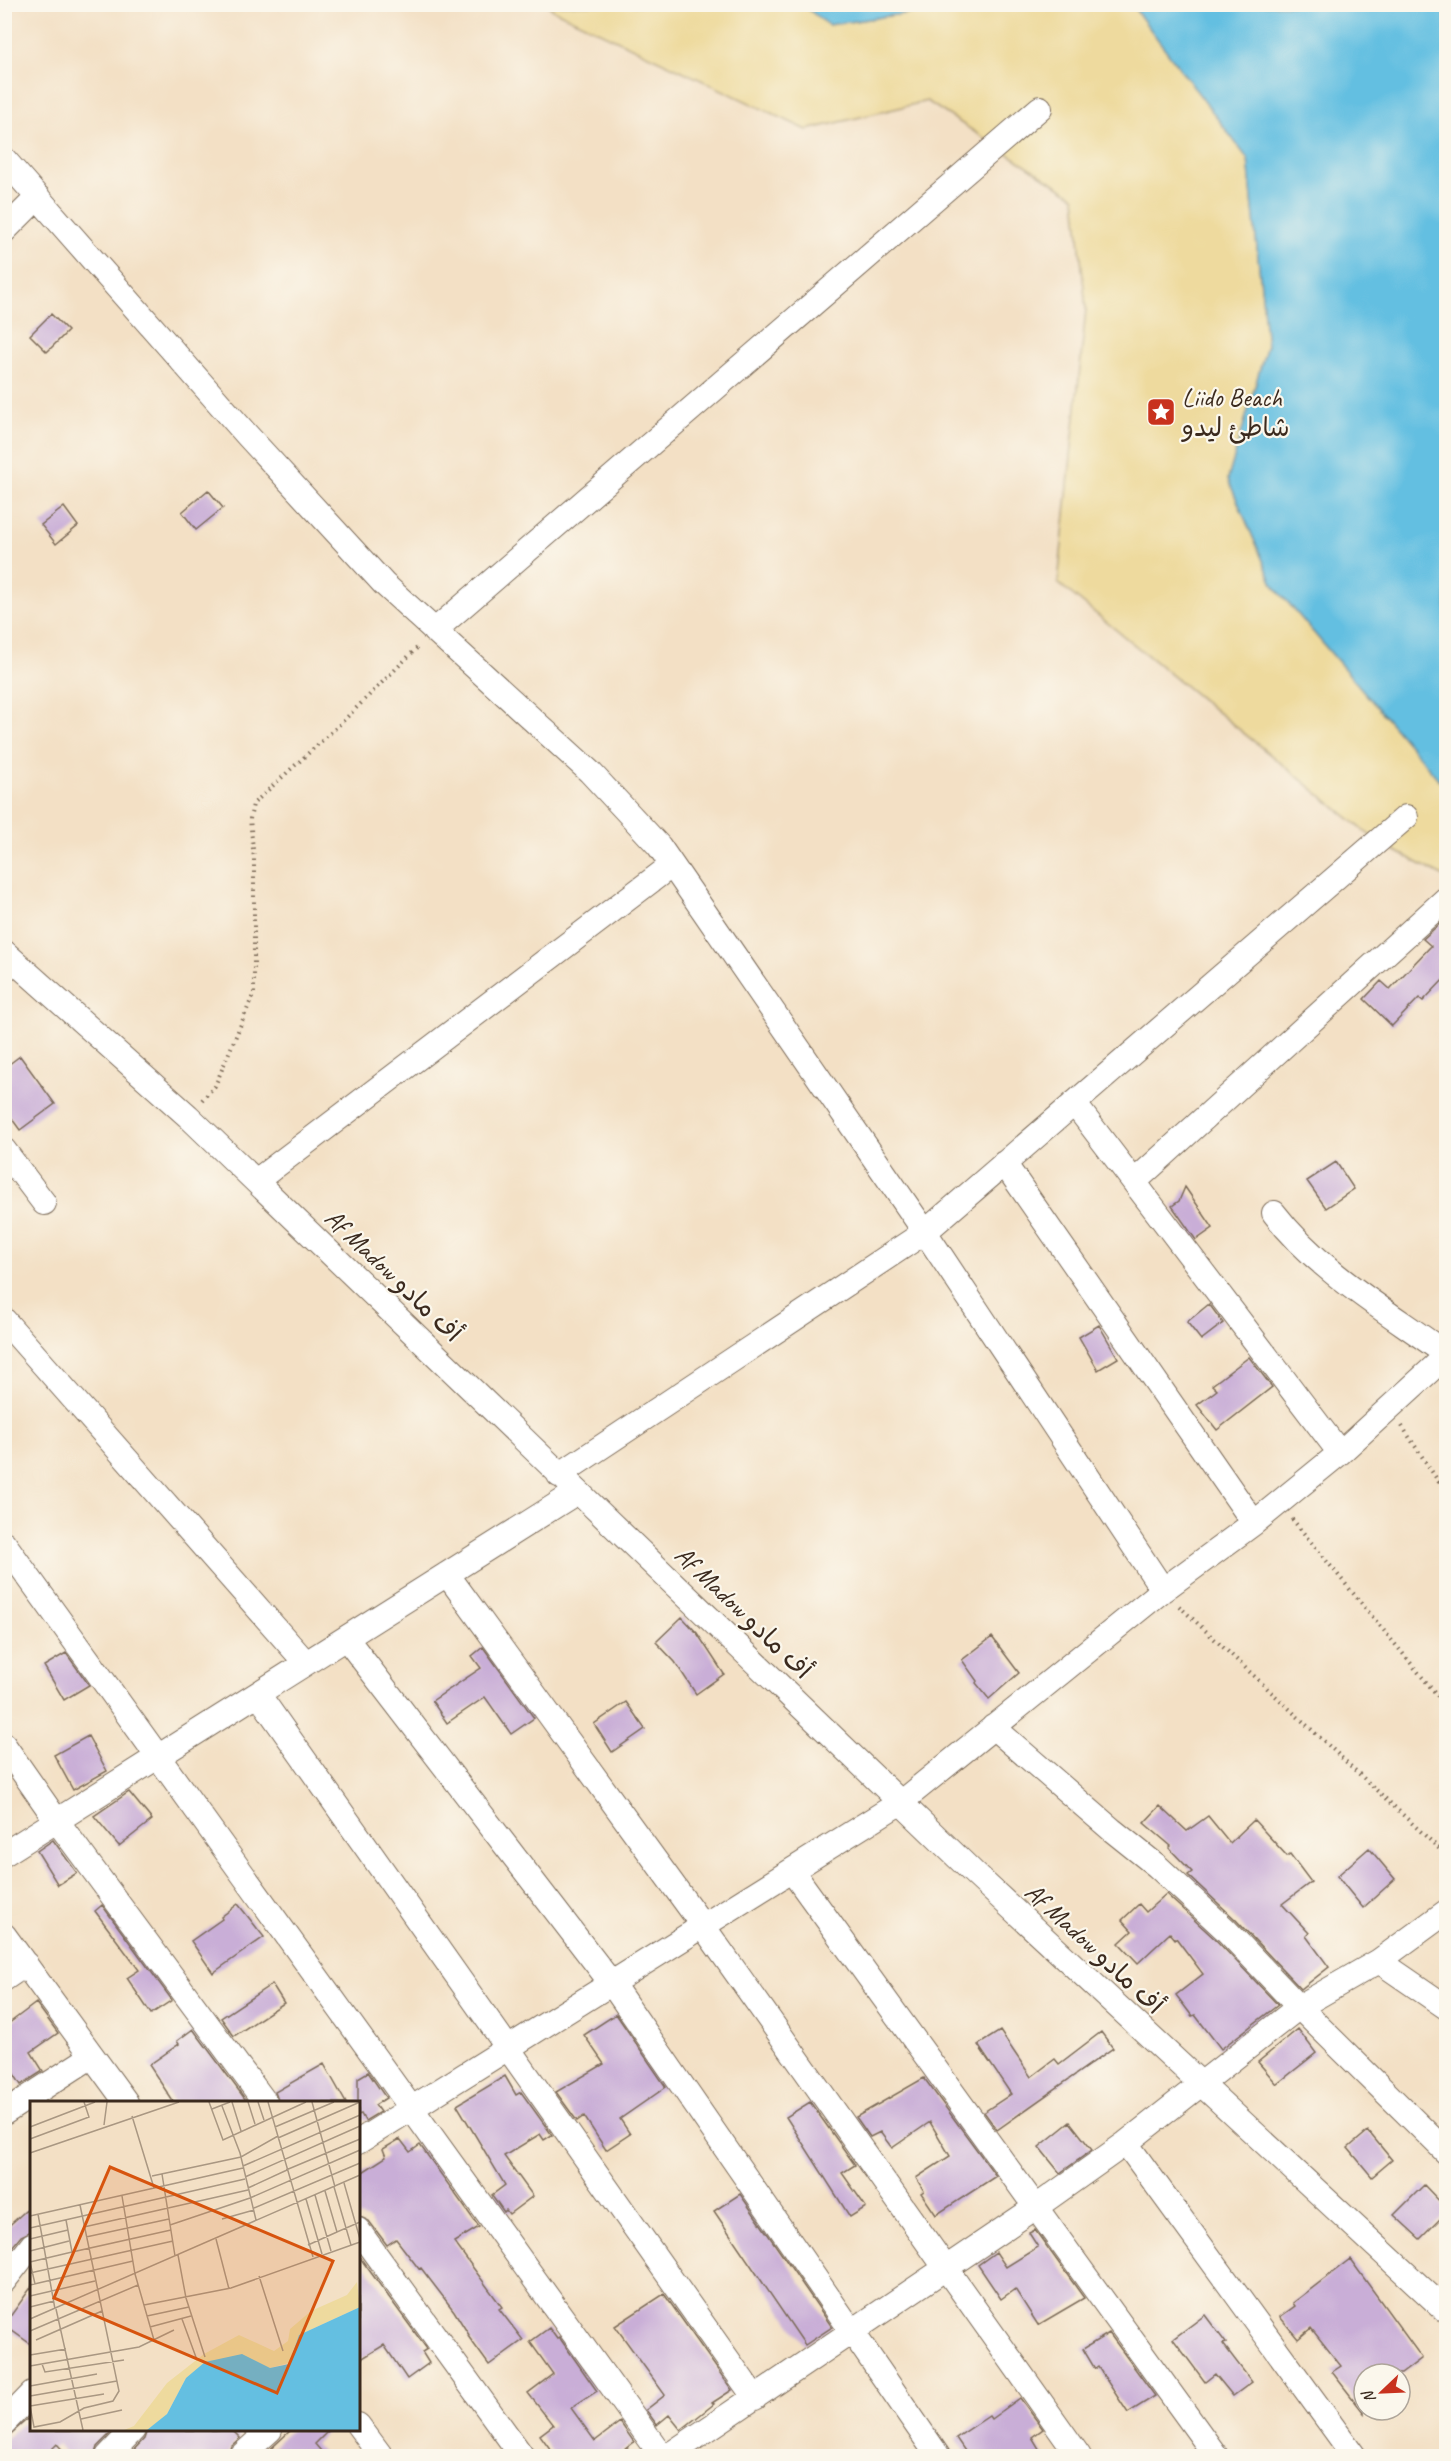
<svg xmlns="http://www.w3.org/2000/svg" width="1451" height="2461" viewBox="0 0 1451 2461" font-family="Caveat,'Playpen Sans Arabic',sans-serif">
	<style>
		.sand { fill: #eeda9e; stroke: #94825e; stroke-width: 1.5 }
		.water { fill: #64bfe1; stroke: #507480; stroke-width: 1.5 }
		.building { fill: #c9aed7 }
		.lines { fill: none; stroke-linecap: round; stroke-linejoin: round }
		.minor-casing { stroke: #7b6a58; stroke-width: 26 }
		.path { stroke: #7b6a58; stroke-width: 4; stroke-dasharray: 1.5 4.5; stroke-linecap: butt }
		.minor { stroke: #fff; stroke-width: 24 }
		.labels { text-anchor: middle; stroke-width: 4.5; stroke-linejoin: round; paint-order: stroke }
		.poi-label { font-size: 26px; fill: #3b2a1e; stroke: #fbf7ec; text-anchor: start }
		.street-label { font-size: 26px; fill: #3b2a1e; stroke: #fbf7ec }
		.inset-road { fill: none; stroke: #a99782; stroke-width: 1.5 }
		.view { fill: #d7540e; fill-opacity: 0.15; stroke: #d7540e; stroke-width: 3 }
		.inset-edge { fill: none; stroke: #3b2a1e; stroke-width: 3 }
	</style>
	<rect width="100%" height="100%" fill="#fbf7ec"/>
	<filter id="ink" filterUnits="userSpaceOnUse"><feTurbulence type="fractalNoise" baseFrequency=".0167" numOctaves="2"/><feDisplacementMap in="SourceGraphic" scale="12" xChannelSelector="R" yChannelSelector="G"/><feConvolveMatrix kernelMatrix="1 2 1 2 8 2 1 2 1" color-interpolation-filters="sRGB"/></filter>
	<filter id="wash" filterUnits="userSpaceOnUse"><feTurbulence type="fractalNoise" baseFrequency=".008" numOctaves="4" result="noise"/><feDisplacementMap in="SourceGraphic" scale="24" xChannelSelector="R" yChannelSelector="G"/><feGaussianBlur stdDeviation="1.35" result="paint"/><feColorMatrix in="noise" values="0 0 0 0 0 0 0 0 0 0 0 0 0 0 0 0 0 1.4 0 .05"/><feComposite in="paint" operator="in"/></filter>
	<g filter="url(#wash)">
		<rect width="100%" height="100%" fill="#f3e0c5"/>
		<path class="sand" d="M548 5H803L828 25 963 5H1132L1248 159 1267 345 1228 479 1274 586 1446 788V878L1377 841 1058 583 1086 309 1075 197 927 101 807 130 553 10Z"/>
		<path class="water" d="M803 5H963L828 25Z
			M1132 5H1446V788L1274 586 1228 479 1267 345 1248 159Z"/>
		<g id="blocks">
			<path class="building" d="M51 314 68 331 47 352 30 335Z
				M208 490 223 508 196 530 182 512Z
				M64 507 78 526 56 544 41 525Z
				M1446 918V977L1423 1001 1419 998 1392 1026 1364 999 1381 981 1390 989 1431 946 1423 939Z
				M20 1056 55 1104 20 1130 4 1108V1068Z
				M1336 1162 1354 1189 1326 1208 1307 1181Z
				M1185 1187 1213 1228 1196 1240 1172 1206 1179 1201Z
				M1209 1304 1223 1323 1201 1340 1187 1322Z
				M1099 1325 1118 1358 1098 1370 1079 1337Z
				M1249 1357 1272 1387 1217 1430 1197 1405 1217 1390 1212 1385Z
				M682 1617 697 1633 724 1674 696 1694 675 1662 656 1642Z
				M992 1637 1019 1673 989 1699 976 1683 977 1681 962 1660Z
				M483 1647 534 1718 511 1734 485 1697 447 1723 432 1701 481 1668 472 1656Z
				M66 1653 89 1685 64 1700 44 1666Z
				M626 1702 645 1729 612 1752 594 1724Z
				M88 1736 107 1771 73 1790 54 1755Z
				M129 1792 152 1820 119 1846 94 1816Z
				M1160 1806 1187 1831 1208 1816 1230 1843 1254 1820 1287 1856 1290 1854 1311 1882 1282 1904 1309 1933 1306 1936 1329 1967 1301 1989 1236 1920 1188 1875 1192 1872 1169 1848 1171 1846 1144 1823Z
				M53 1840 77 1873 58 1885 37 1851Z
				M1369 1848 1395 1879 1363 1908 1337 1876Z
				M1166 1894 1216 1940 1278 2005 1221 2049 1195 2015 1192 2016 1176 1995 1203 1974 1176 1938 1175 1939 1170 1933 1138 1963 1119 1943 1132 1931 1122 1920 1139 1904 1146 1912Z
				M238 1904 264 1937 213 1973 191 1941 222 1919 221 1917Z
				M102 1905 172 2000 151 2014 127 1978 139 1970 95 1911Z
				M272 1984 284 2003 234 2036 221 2018Z
				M36 2003 58 2033 31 2052 43 2071 21 2085 14 2074 4 2080V2027Z
				M616 2014 666 2087 620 2119 630 2134 606 2150 584 2116 577 2121 556 2092 604 2064 584 2035Z
				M193 2029 248 2103H174L149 2065 179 2044 177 2041Z
				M1298 2029 1316 2053 1277 2084 1258 2062Z
				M1000 2031 1031 2077 1055 2059 1059 2064 1101 2032 1113 2048 997 2130 984 2112 1011 2094 978 2045Z
				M324 2064 346 2103H279L275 2092Z
				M368 2072 386 2098 375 2105 380 2112 365 2121 361 2114 358 2115V2078Z
				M505 2076 516 2095 521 2092 552 2135 544 2140 540 2134 504 2156 533 2196 509 2214 506 2210 504 2212 492 2195 505 2185 457 2105Z
				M924 2078 996 2176 936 2215 921 2193 924 2191 916 2178 950 2156 930 2122 892 2148 880 2132 870 2137 856 2117Z
				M810 2102 855 2165 842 2173 866 2207 850 2217 786 2117Z
				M1070 2122 1092 2150 1060 2173 1039 2147Z
				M1368 2131 1392 2160 1372 2177 1348 2148Z
				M400 2139 410 2152 420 2145 479 2227 454 2242 502 2307 499 2309 523 2340 489 2365 468 2336 469 2335 454 2311 421 2268 419 2269 396 2239 387 2245 369 2221 358 2216V2175L386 2157 383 2149Z
				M1424 2185 1446 2208V2213L1420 2239 1394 2215Z
				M740 2194 832 2327 805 2345 714 2211Z
				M32 2205V2231L21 2236 4 2257V2230Z
				M1035 2230 1084 2298 1038 2325 1015 2289 1001 2299 978 2265 996 2252 1006 2267 1038 2247 1029 2233Z
				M358 2255 427 2349 422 2352 429 2363 407 2379 384 2345 358 2361Z
				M1350 2259 1422 2358 1401 2374H1364V2413L1332 2372 1341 2366 1311 2328 1298 2339 1280 2317 1295 2306 1293 2303Z
				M32 2286V2345L4 2325Z
				M664 2294 732 2390 712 2403 714 2404 681 2430 669 2415 657 2425 646 2410 665 2395 615 2326Z
				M1205 2315 1226 2343 1223 2344 1252 2382 1233 2396 1215 2374 1205 2382 1173 2339Z
				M549 2328 557 2339 559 2337 597 2391 571 2408 595 2441 620 2422 634 2442 615 2457H556L540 2435 553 2425 528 2393 553 2374 530 2342Z
				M1109 2333 1155 2396 1128 2413 1098 2367 1095 2369 1083 2349Z
				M1020 2398 1043 2429 1032 2437 1044 2457H969L956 2438 989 2416 991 2419Z
				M32 2415V2430H114L97 2447 94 2457H69L57 2444 44 2457H4V2440Z
				M147 2430H232L240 2438 231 2446 227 2457H127L144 2439Z
				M291 2430H329L315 2444 326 2457H262Z"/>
		</g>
	</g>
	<g filter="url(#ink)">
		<use href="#blocks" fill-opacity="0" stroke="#7b6a58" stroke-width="1.5"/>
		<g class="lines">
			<g class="minor-casing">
				<path id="minor" d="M4 159 247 435 384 584 590 772 659 846 925 1232 1163 1590
					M4 231 38 197
					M434 631 1040 108
					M4 952 188 1116 977 1876 1446 2311
					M1074 1103 1340 1453
					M4 1150 44 1203
					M1004 1163 1254 1523
					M256 1181 672 865
					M1134 1182 1446 899
					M1274 1213C1319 1272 1387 1311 1446 1354
					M4 1320 306 1663
					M559 1475 925 1232 1406 817
					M4 1543 662 2456
					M447 1574 703 1926 1079 2456
					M346 1638 612 1984 938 2456
					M258 1694 755 2398
					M993 1727 1112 1830 1157 1866 1226 1930 1299 2007 1446 2152
					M4 1745 57 1821 265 2102
					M4 1854 577 1492
					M792 1871 1216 2456
					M4 1935 126 2102
					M1379 1961 1446 2007
					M4 1979 26 1964
					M4 2113 92 2056
					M358 2142 901 1802 1163 1590 1254 1523 1340 1453 1446 1356
					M1126 2143 1354 2456
					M358 2230 522 2456
					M4 2281 32 2245
					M4 2423 32 2394
					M358 2425 381 2456
					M108 2456 133 2430
					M241 2456 270 2430
					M668 2456 1036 2207 1126 2143 1299 2007 1379 1961 1446 1912"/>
			</g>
			<path class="path" d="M202 1100 215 1086 254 993V859L250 819 253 804 338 726 419 646
				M1402 1426 1446 1493
				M1292 1519 1446 1706
				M1179 1606 1446 1855"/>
			<use href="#minor" class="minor"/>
		</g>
	</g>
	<defs>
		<g id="sight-square" transform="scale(1.5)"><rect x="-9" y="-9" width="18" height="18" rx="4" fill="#c8321e" stroke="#fbf7ec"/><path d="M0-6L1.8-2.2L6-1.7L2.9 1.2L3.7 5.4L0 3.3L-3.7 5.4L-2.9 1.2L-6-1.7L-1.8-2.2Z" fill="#fff"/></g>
	</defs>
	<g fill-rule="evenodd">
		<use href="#sight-square" x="1161" y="412"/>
	</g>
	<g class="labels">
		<g class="poi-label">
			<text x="1182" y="406">Liido Beach<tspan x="1182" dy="30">شاطئ ليدو</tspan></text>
		</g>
		<g class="street-label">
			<text transform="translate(394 1275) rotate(44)" y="9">Af Madow أف مادو</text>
			<text transform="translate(744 1612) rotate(44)" y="9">Af Madow أف مادو</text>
			<text transform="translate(1095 1948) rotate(43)" y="9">Af Madow أف مادو</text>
		</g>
	</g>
	<g transform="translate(30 2101)">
		<rect width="330" height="330" fill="#f3e0c5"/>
		<path d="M327 181 330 206 269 234 259 262 240 267 223 262 156 277 137 313 124 324 117 329H94L104 325 137 282 174 253 209 234 244 250 258 240 260 228 281 210 317 194Z" fill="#eeda9e"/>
		<path d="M330 206V329H117L137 313 156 277 175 261 212 253 240 267 259 263 269 234Z" fill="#64bfe1"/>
		<path class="inset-road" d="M179 1 193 39 276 1M202 1 211 30M218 1 225 23M228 1 234 19M238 1 283 156M282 1 305 86M192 5 210 52 226 119M182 8 200 1M102 15 124 87M74 24 77 1M0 26 65 1M245 26 304 1M248 37 330 1M0 38 59 16 54 1M0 52 149 1M213 65 330 14M256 69 330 38M132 73 145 155M122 75 211 56 248 35M215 76 330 25M314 82 330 138M304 86 321 144M218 87 257 69M295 90 307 131 330 121M285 94 301 150M92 95 105 173 124 239M276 98 292 153M224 107 330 62M8 113 25 208M0 115 213 67M192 118 224 109M36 119 42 151 141 129M140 124 220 97 330 49M54 126 218 89M0 127 215 78M56 136 139 118M0 138 38 129M186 138 199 188M278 144 307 131M0 150 39 140M148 154 156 197 175 256M0 161 42 151M0 161 5 183M0 172 143 140M229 175 253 250M0 184 103 160M0 195 65 180M114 204 201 187 330 141M0 206 24 200M26 208 53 329M117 215 159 206M0 218 330 74M152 218 167 259M120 226 161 215M0 230 108 184M6 239 72 210M0 254 36 248M12 263 15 271 94 259M0 265 109 246 144 229M0 285 67 273M0 295 87 280M0 305 4 326 30 321 54 307 83 300 89 290 50 104M0 305 74 293M51 318 92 309"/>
		<path class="view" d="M80 66 303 160 247 292 24 197Z"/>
		<rect width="330" height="330" class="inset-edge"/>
	</g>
	<rect width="1451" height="2461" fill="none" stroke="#fbf7ec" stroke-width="24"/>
	<g transform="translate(1382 2392) rotate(247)"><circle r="28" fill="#fbf7ec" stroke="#aea59a" stroke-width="1.5"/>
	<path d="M0-4.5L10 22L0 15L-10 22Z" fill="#c8321e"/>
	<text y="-9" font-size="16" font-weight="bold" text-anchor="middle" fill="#3b2a1e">N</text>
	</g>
</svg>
